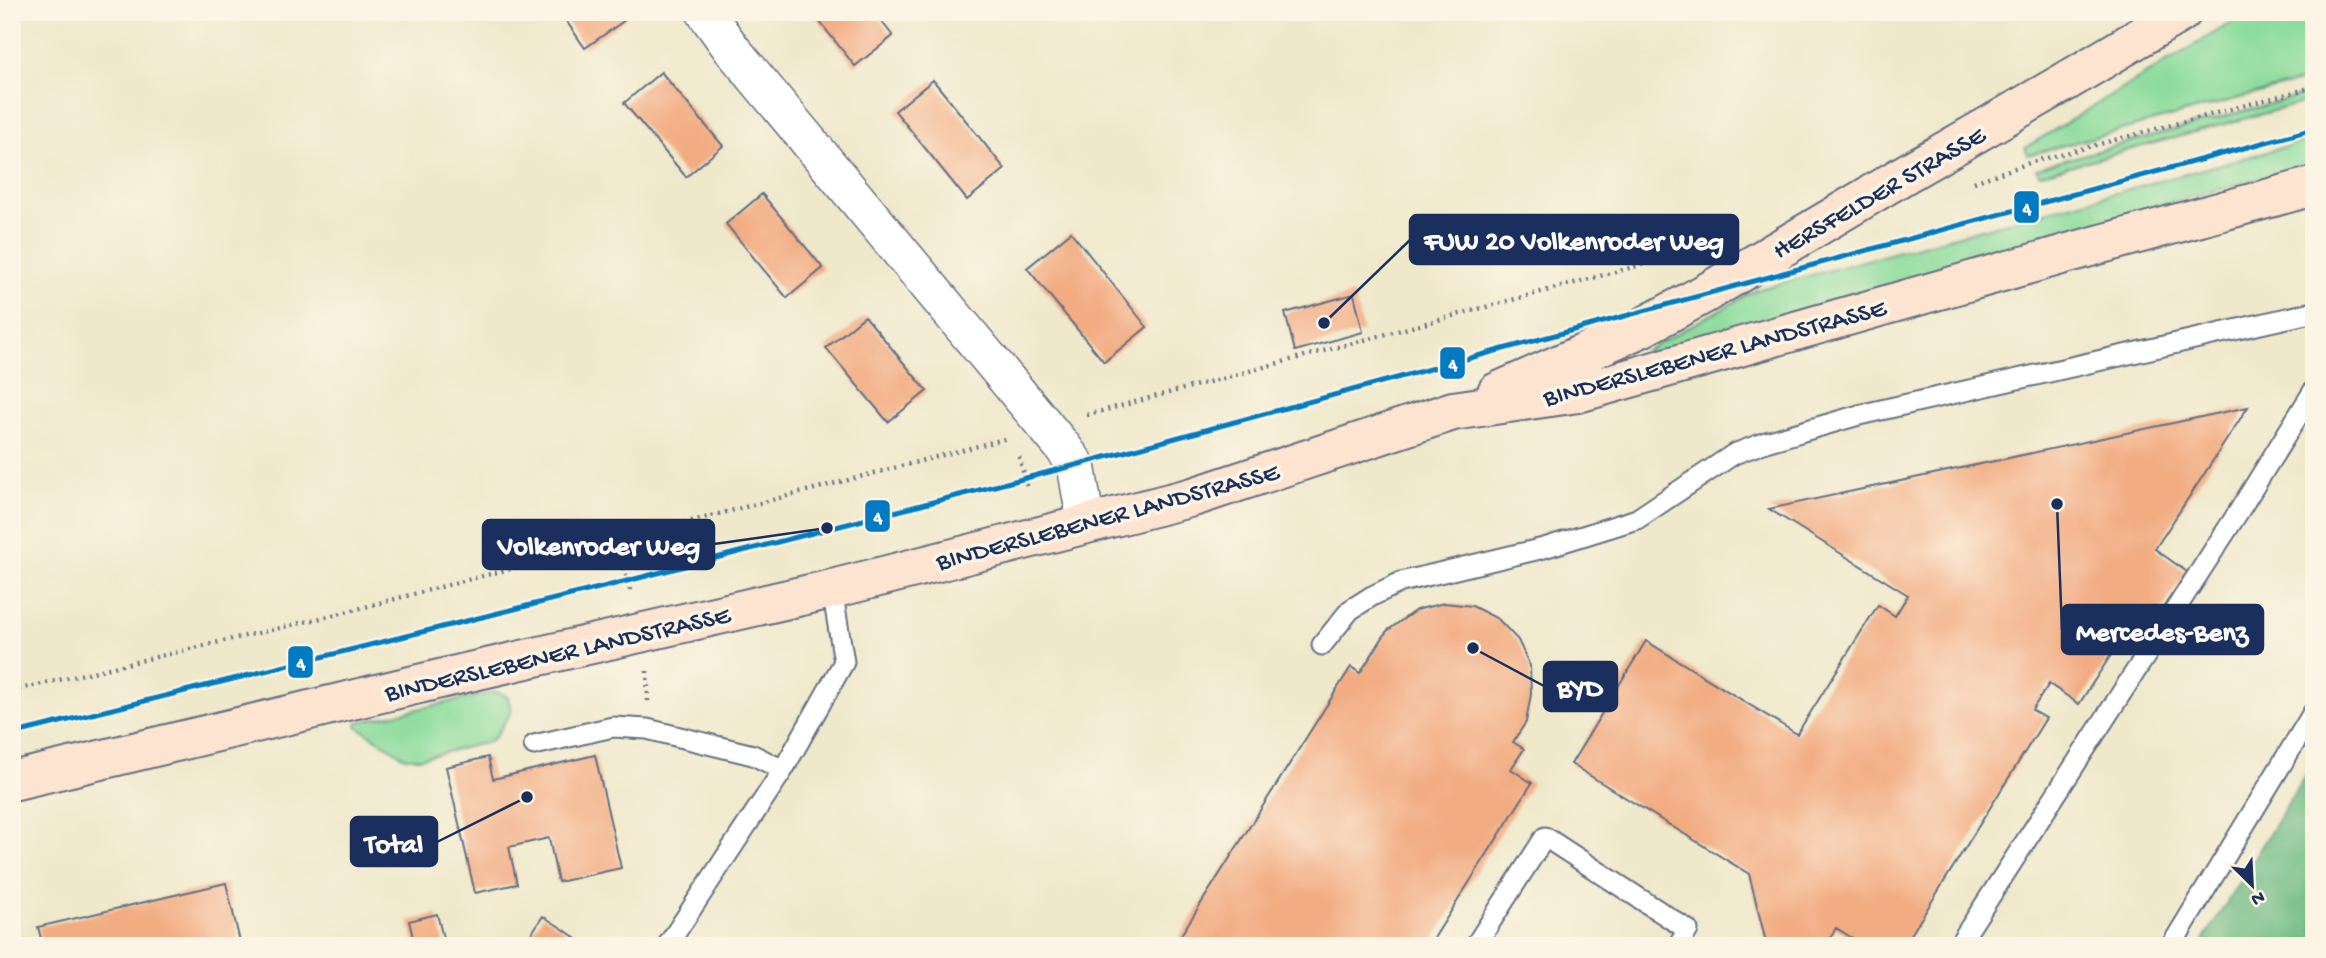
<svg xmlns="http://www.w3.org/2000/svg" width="2326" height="958" viewBox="0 0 2326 958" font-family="'Gochi Hand',sans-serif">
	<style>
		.green { fill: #8cdc9c; stroke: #54867d; stroke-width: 2 }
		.forest { fill: #71bc84; stroke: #467671; stroke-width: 2 }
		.building { fill: #f2ac82 }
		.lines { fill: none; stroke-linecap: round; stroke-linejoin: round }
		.lane-casing { stroke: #657084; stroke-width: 23 }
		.street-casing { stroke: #657084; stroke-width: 40 }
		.secondary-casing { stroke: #657084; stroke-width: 42 }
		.path { stroke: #657084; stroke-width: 4.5; stroke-dasharray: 2 5; stroke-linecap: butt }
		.lane { stroke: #fff; stroke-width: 19 }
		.street { stroke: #fff; stroke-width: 37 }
		.secondary { stroke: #fde4d1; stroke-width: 38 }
		.tram-1-casing { stroke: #fcf5e5; stroke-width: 10 }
		.tram-1 { stroke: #007ac3; stroke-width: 5 }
		.labels { text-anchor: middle; stroke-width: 7; stroke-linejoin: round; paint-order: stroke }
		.street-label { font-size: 26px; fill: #1b2f5e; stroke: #fcf5e5 }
		.leader { fill: none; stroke: #1b2f5e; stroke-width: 2.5 }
		.callout-dot { fill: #1b2f5e; stroke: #fcf5e5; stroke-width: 2.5 }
		.callout { fill: #1b2f5e; stroke: #1b2f5e; stroke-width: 2.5 }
		.callout-label { font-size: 28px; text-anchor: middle; font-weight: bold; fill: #fff }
		.line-badge { stroke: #fcf5e5; stroke-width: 2.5 }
		.badge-label { font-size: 19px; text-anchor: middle; font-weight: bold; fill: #fff }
	</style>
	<rect width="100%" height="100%" fill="#fcf5e5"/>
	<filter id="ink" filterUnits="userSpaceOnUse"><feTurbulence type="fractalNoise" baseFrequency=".0143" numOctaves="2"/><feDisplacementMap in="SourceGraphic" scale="14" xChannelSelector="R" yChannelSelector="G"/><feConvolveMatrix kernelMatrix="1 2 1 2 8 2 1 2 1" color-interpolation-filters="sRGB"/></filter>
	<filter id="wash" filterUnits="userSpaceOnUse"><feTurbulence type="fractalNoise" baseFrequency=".00686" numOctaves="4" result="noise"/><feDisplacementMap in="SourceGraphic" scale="28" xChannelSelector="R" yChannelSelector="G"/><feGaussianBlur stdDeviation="1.57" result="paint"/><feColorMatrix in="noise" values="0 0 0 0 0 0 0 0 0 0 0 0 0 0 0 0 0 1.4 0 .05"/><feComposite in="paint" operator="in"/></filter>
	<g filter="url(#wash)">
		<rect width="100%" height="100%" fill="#efe8cb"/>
		<path class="green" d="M2249 12H2314V78L2028 155 2025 148Z
			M2314 92V100L2039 174 2037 169 2050 164Z
			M2314 139V164L2026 242 1996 264 1641 357 1643 352 1756 290Z
			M496 692 507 696 512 710 495 737 488 742 421 758H406L357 726 358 722Z"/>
		<path class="forest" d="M2314 761V946H2200L2203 941Z"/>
		<g id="blocks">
			<path class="building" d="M560 12H619L625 20 585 48Z
				M812 12H874L893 36 855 66Z
				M661 72 723 146 686 177 624 103Z
				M933 80 1005 169 967 200 895 111Z
				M762 194 823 268 787 298 726 224Z
				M1071 232 1147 327 1104 362 1027 268Z
				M1354 294 1363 332 1295 351 1285 313Z
				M865 316 927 391 888 422 826 348Z
				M2248 407 2155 549 2187 572 2150 627 2135 618 2079 704 2049 684 2032 710 2046 718 1904 946H1865L1836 928 1825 946H1767L1749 874 1571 764 1646 641 1797 734 1878 605 1895 616 1908 595 1769 509Z
				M1444 603 1472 606 1498 619 1518 640 1530 666 1531 694 1526 722 1513 742 1524 749 1511 769 1532 783 1429 946H1174L1351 667 1360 673 1387 631 1416 610Z
				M595 755 621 868 558 882 549 838 509 847 517 884 475 893 446 767 488 757 493 779Z
				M226 883 241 946H43L38 927Z
				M437 914 445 946H415L409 921Z
				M543 916 566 931 587 946H523Z"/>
		</g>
	</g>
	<g filter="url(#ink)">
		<use href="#blocks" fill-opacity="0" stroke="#657084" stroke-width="2"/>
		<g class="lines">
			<g class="lane-casing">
				<path id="lane" d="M1322 645 1350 610 1372 596 1401 582 1544 548 1637 519 1734 454 1766 442 1859 415 2314 312
					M534 745 613 727 647 729 753 755 783 770 844 662 832 589
					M667 946 783 770
					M1475 946 1545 837 1688 930 1678 946
					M1958 946 2239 511 2314 390
					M2171 946 2314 711"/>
			</g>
			<g class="street-casing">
				<path id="street" d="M705 12 731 48 1062 446 1076 465 1086 523"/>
			</g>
			<g class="secondary-casing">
				<path id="secondary" d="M1497 392 1641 328 1706 293 1907 173 2065 82 2182 12
					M12 781 465 673 832 589 1193 497 1453 411 1578 393 2072 252 2314 186"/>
			</g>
			<path class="path" d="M1974 182 2032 162 2314 87
				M1087 415 1700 249
				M1019 457 1028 489
				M617 541 631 594
				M647 671 648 701
				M12 691 334 615 1008 438"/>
			<use href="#lane" class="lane"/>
			<use href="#street" class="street"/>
			<use href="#secondary" class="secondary"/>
			<g class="tram-1-casing">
				<path id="tram-1" d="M12 734 627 581 1076 465 2314 129"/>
			</g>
			<use href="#tram-1" class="tram-1"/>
		</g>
	</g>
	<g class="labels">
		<g class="street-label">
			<text transform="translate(1878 191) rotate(-30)" y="9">HERSFELDER STRASSE</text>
			<text transform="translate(1714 351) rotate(-15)" y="9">BINDERSLEBENER LANDSTRASSE</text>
			<text transform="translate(1107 515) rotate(-15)" y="9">BINDERSLEBENER LANDSTRASSE</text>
			<text transform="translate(557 652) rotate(-13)" y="9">BINDERSLEBENER LANDSTRASSE</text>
		</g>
	</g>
	<path class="leader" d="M1324 323L1410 240M827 528L714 544M2057 504L2062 630M1473 648L1544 686M527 797L437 842"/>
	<g class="callout-dot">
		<circle cx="1324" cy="323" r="7"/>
		<circle cx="827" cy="528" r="7"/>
		<circle cx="2057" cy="504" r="7"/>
		<circle cx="1473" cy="648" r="7"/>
		<circle cx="527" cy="797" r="7"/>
	</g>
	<g class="callout">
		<rect x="1410" y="215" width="328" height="49" rx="7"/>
		<rect x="483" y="520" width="231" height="49" rx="7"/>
		<rect x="2062" y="605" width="201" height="49" rx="7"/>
		<rect x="1544" y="662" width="73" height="49" rx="7"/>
		<rect x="351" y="817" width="86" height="49" rx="7"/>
	</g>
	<g class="callout-label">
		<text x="1574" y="249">FUW 20 Volkenroder Weg</text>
		<text x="599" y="554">Volkenroder Weg</text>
		<text x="2162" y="640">Mercedes-Benz</text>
		<text x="1580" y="696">BYD</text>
		<text x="394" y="852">Total</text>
	</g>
	<g class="line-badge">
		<rect x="2013" y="190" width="27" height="34" rx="7" fill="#007ac3"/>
		<rect x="1439" y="346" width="27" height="34" rx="7" fill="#007ac3"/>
		<rect x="864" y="499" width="27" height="34" rx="7" fill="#007ac3"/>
		<rect x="287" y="645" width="27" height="34" rx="7" fill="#007ac3"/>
	</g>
	<g class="badge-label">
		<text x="2027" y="214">4</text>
		<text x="1453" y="370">4</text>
		<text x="878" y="523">4</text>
		<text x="301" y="669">4</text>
	</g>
	<rect width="2326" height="958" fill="none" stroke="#fcf5e5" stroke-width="42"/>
	<g transform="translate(2252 885) rotate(156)" stroke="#fcf5e5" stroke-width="5" paint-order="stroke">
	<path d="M0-5L12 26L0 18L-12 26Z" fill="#1b2f5e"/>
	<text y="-10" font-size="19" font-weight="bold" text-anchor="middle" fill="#1b2f5e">N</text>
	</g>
</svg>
